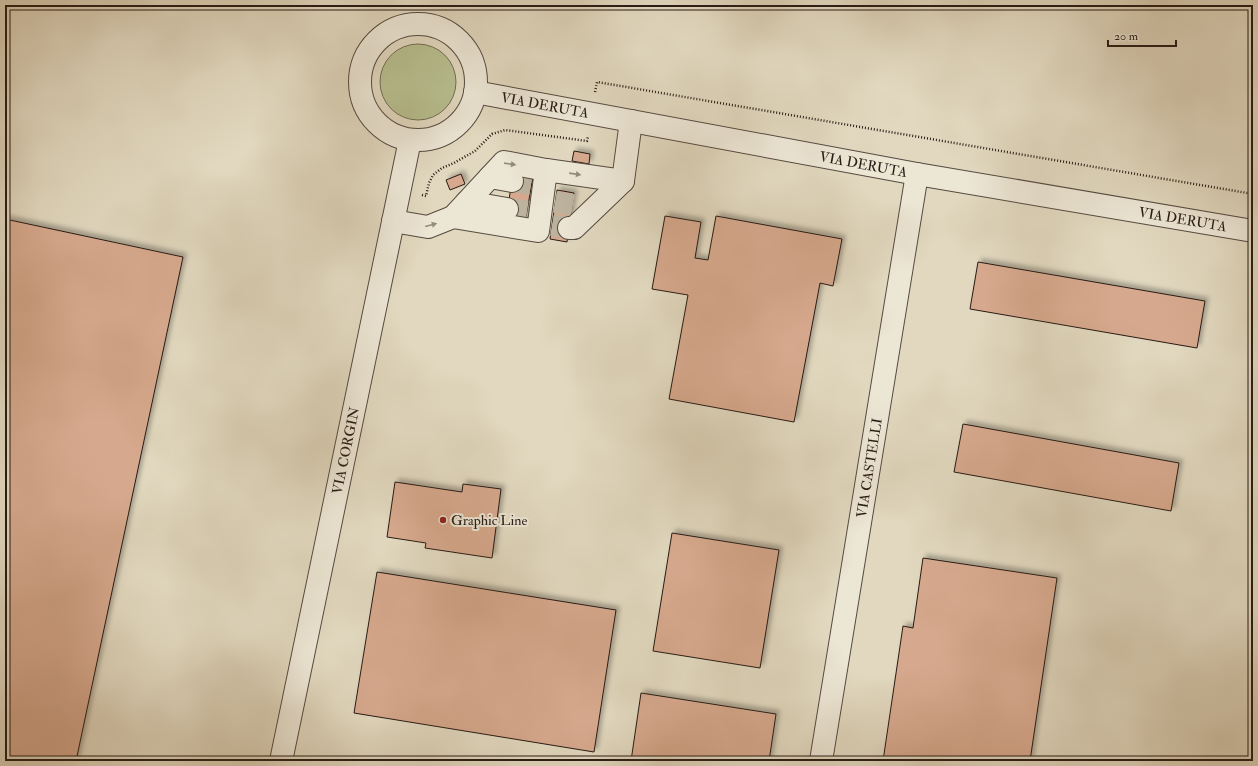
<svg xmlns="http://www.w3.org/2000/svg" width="1258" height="766" viewBox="0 0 1258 766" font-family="'IM FELL Double Pica',serif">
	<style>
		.green { fill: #b7be8f; stroke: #706c52 }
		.building { fill: #d6a88d; stroke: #281b15; filter: url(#shadow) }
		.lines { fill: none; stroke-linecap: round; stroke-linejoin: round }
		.minor-tunnel { stroke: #bcb29d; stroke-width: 22; stroke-dasharray: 22 11; stroke-linecap: butt }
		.minor-casing { stroke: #564a40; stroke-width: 24 }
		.path { stroke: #281b15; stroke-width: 2.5; stroke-dasharray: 1 2; stroke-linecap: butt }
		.minor { stroke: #ece6d5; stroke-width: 22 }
		.oneway { fill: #948b7f }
		.poi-dot { fill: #8f2418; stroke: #ece6d5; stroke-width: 1.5 }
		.labels { text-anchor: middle; stroke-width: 4; stroke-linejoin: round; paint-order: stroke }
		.street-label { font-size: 14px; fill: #281b15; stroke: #ece6d5 }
		.poi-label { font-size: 14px; fill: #281b15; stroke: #ece6d5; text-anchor: start }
	</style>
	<defs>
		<filter id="shadow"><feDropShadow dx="3.5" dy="-3.5" stdDeviation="2" flood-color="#0004"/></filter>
	</defs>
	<rect width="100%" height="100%" fill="#e1d8bf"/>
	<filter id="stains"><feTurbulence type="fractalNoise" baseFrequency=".005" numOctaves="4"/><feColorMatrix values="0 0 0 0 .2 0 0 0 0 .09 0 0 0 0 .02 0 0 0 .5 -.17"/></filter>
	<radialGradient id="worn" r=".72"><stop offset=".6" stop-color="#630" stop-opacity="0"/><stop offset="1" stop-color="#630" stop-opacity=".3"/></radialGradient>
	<path class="green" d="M380 82a38 38 0 1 1 76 0a38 38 0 1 1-76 0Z"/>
	<path class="building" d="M574 151 590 154 589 164 572 161Z
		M461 174 465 184 450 190 446 180Z
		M513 174 533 177 525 222 506 219Z
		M557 190 574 193 567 242 550 239Z
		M665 216 701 222 695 258 708 260 716 216 842 239 833 286 820 283 794 422 669 399 688 295 652 289Z
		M5 219 183 257 76 761H5Z
		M978 262 1205 301 1197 348 970 309Z
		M963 424 1179 463 1171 511 954 472Z
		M395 482 462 492 463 484 501 489 492 558 425 548 426 543 387 537Z
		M672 533 779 550 760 668 653 651Z
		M923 558 1057 578 1030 761H883L903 626 913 628Z
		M377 572 616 610 594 752 354 713Z
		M641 693 776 714 769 761H631Z"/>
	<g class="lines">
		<path class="minor-tunnel" d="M512 181 531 184
			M555 202 573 205
			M507 209 527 212
			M552 225 569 228"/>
		<g class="minor-casing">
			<g id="minor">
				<circle cx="418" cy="82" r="58"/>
				<path id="s1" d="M475 92 917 174 1253 231"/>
				<path d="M490 177 512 181"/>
				<path d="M467 202 507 209"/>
				<path d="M453 217 504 162 546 170"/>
				<path d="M393 221 428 227 453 217 538 231 546 170 623 181 631 121"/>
				<path d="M569 228H574L623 181"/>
				<path id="s2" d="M281 761 410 140"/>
				<path id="s3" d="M821 761 917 174"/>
			</g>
		</g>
		<path class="path" d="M595 92 597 82 1253 194
			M422 195 426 196 429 183 433 175 442 168 454 163 475 151 492 134 505 130 587 141 588 136"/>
		<use href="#minor" class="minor"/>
	</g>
	<defs><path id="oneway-solid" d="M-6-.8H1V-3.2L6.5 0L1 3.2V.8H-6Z"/></defs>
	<g class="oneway">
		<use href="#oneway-solid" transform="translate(510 164) rotate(8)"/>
		<use href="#oneway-solid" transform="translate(575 174) rotate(8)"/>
		<use href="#oneway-solid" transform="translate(431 225) rotate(-15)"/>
	</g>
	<circle class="poi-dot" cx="443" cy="520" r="4"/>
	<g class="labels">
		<g class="street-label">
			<text dy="5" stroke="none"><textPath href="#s1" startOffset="71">VIA DERUTA</textPath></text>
			<text dy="5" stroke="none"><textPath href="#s1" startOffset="395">VIA DERUTA</textPath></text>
			<text dy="5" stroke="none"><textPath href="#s1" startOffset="719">VIA DERUTA</textPath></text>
			<text dy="5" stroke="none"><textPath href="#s2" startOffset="317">VIA CORGIN</textPath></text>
			<text dy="5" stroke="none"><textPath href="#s3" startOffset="297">VIA CASTELLI</textPath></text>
		</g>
		<g class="poi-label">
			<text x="451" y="525">Graphic Line</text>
		</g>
	</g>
	<rect width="1258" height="766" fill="none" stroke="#e1d8bf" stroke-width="20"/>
	<rect x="6" y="6" width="1246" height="754" fill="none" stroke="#281b15" stroke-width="2"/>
	<rect x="10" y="10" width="1238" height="746" fill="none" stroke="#281b15"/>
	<path d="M1108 40v6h68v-6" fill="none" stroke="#281b15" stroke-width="2"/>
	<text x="1114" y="40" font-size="12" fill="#281b15" stroke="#ece6d5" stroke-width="3" paint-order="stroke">20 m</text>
	<rect width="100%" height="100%" filter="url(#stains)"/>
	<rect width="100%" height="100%" fill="url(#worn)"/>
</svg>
